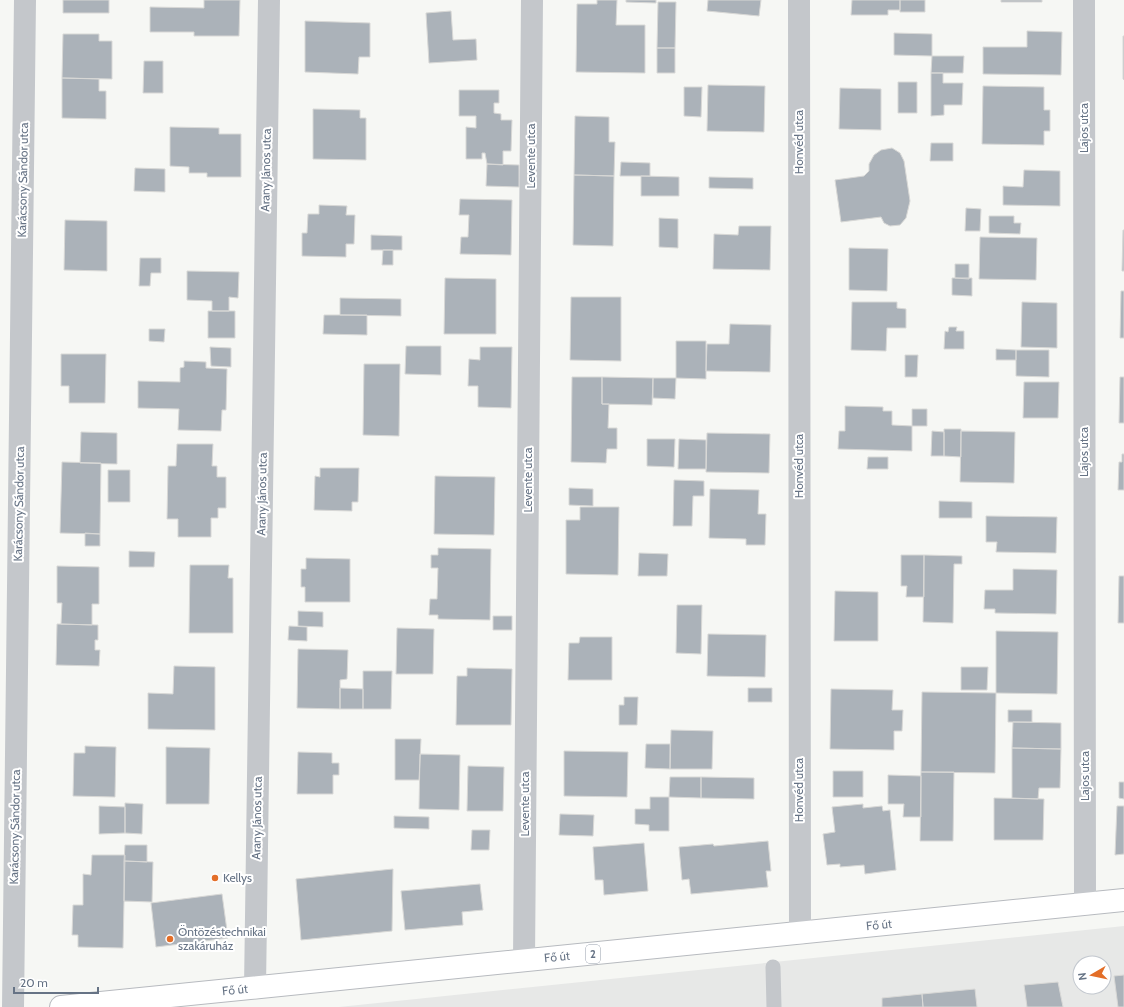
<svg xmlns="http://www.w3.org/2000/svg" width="1124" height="1007" viewBox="0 0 1124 1007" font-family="Cabin,sans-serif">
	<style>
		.built { fill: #e7e8e7; fill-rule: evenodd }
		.building { fill: #abb2b9; stroke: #d8d8d6 }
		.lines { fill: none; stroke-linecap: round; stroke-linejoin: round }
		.primary-casing { stroke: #b7babf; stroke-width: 24 }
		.service { stroke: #c4c7cb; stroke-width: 15 }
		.minor { stroke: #c4c7cb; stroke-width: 22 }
		.primary { stroke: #fff; stroke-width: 22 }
		.poi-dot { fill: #e36e28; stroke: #fff; stroke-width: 1.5 }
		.labels { text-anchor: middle; stroke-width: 4; stroke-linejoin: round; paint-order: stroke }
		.shield { fill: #fff; stroke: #949daa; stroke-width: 1 }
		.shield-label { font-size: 11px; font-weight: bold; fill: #667385 }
		.street-label { font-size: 12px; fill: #667385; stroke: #fff }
		.poi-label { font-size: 12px; fill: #667385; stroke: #fff; text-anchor: start }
	</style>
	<rect width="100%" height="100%" fill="#f6f7f4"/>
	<path class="built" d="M1124 926V1007H339ZM1080 963H1104V987H1080Z"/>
	<path class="building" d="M63 0H109V13H63Z
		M204 0H240L239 36H194V32H150V7L204 8Z
		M597 0H617L616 25H645V73L576 72 577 4H597Z
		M626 0H656V3L626 2Z
		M708 0H761L759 16 707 11Z
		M852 0H900V10H888V15H851Z
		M900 0H925V12H900Z
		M1001 0H1042V2H1001Z
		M658 2H676L675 48H657Z
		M451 11 453 40 476 39 477 60 429 63 426 13Z
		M305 21 370 23V57H359L358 74 305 72Z
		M1027 31 1062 32 1061 75 983 74V47H1027Z
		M894 33 932 34V56L894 55Z
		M63 34H99V41H112V79L62 78Z
		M1123 36H1124V80L1123 79Z
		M657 48H675V73H657Z
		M932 56H964L963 73H931Z
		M144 61H163V93H143Z
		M931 73H943V83H963L962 105H944V115L931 116Z
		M62 78 99 79V91H106V119L62 118Z
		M898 82H917V113H898Z
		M708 85 765 86 764 132 707 131Z
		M983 86 1044 87V110H1050V131H1044V145L982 144Z
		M684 87H702L701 117 684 116Z
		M840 88 881 89V130L839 129Z
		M459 90H499V103H494V113L501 114V120H512L511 151H503V165L487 164 485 153H482V159H466V127L476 128V116H459Z
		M313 109 360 110V118H366V160L313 159Z
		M575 116 609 117V142H615L614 176 574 175Z
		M170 127 219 128V134H241V177H207V173H189V167L170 166Z
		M931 143H953V161H930Z
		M892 148 900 153 904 161 910 201 906 218 900 225 890 226 884 223 881 217 841 222 835 180 864 176 869 171V164L874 155 881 150Z
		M621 162 650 163V176H620Z
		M487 164 519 165V187L486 186Z
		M135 168 165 169V192L134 191Z
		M1024 170 1060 171V206L1003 205V186L1023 187Z
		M574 175 614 176 613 246 573 245Z
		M641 176 679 177V196H641Z
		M709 177 753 178V189L709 188Z
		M460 199 512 200 511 255 460 254 461 237H468L469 215H459Z
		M319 205 347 206 346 215H355L354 244H346V257L302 256V233H307L308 214H319Z
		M966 208 981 209 980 231H965Z
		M989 216H1014V223H1021L1020 234 989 233Z
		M659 218 678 219V248L659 247Z
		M65 220 107 221V271L64 270Z
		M739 226H771L770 270 713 269 714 234 738 235Z
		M1123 230H1124V271H1122Z
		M371 235 402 236V250H371Z
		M980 237 1037 238 1036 280 979 279Z
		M849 248 888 249 887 291 849 290Z
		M383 250H393V265H382Z
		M140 258H161V273H151L150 286H139Z
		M955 264H969V279L955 278Z
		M187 271 239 272 238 298 229 297V311H212V301L187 300Z
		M445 278 496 279V334H444Z
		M952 278H972V296L952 295Z
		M1121 291H1124V338H1120Z
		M571 297H621V361L570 360Z
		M340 298 401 299V316L340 315Z
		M852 302H897V308L906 309V328H887L886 351 851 350Z
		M1022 302 1057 303V348L1021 347Z
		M208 311H235V338H208Z
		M324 315H367V335L323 334Z
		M730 324 771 325 770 372 706 371 707 344H729Z
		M949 327H957L956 331H964V349H944L945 331 948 332Z
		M149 329H165L164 342 149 341Z
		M676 341H706V379L676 378Z
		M406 346H441V375L405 374Z
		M210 347 231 348V367L211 366Z
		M480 347H512L511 408 478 407V386H468L469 359 480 360Z
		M996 349 1016 350V360H996Z
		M1016 350H1049V377L1016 376Z
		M61 354H106L105 403H69V386H61Z
		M905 355H918L917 377H905Z
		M184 361 206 362V368L227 369 226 410H222L221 431 178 430 179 409 138 408V381L180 382V368L184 367Z
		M364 364H400L399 436 363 435Z
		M572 377H602V404H609L608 428H617V449H607L606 463 571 462Z
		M602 377 653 378 652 405 602 404Z
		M1120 377H1124V423H1119Z
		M653 378H676L675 399 653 398Z
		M1024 382H1059L1058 418H1023Z
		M845 406 883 407V411H892V425L912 426V451L838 449 839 431H845Z
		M912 409H927V426H912Z
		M944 429H961V457L944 456Z
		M932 431 944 432V456H931Z
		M961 431 1015 432 1014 483 960 482Z
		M81 432 117 433V464L80 463Z
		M707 433 770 434 769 473 706 472Z
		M647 439H675L674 467 647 466Z
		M679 439 706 440V469H678Z
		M177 444H213L212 466H217V477H226V508H218V518H211V537H178V519H167L168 466H176Z
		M1122 454H1124V490H1118L1119 462H1122Z
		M868 457H888V469H867Z
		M62 462 101 463 100 534 60 533Z
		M320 468H359L358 502H352V511L314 510 315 476 320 477Z
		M108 470H130V502H108Z
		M435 476 495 477 494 535 434 534Z
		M674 480 704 481V496H693L692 526H673Z
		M569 488 593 489V506L569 505Z
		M710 489 759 490 758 514H766L765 545H746V539L709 538Z
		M939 501 972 502V518H939Z
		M580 507H619L618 575 566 574V520H580Z
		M986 516 1057 517 1056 553 996 552 997 542H986Z
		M85 533 100 534V546H85Z
		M438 548 491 549 490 620 438 619V615H429L430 599H437L438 568H431V555H438Z
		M129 551 155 552 154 567H129Z
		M639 553 668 554 667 576H638Z
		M901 555H924V597H906L907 586H901Z
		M924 555 962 556V564H954L953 623 923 622Z
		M306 558 350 559V602H305V587H301V569H306Z
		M190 565H229L228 578H233V633H189Z
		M57 566 99 567V604H92V625L61 624 62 603H57Z
		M1013 569 1057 570 1056 614 995 613V609H984L985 590H1013Z
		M1119 576H1124V623H1118Z
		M835 591 878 592V641H834Z
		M677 605H702L701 654 676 653Z
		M298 611 323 612V627L298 626Z
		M493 616H512V630H493Z
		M57 624 98 625V640H95V650H100L99 666 56 665Z
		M289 626 307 627V641L288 640Z
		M397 628 434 629 433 674H396Z
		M996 631 1058 632 1057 694 996 693Z
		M708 634 766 635 765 677 707 676Z
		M580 637H612V680H568L569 643H579Z
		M298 649 348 650 347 679 340 680V709L297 708Z
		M174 666 215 667V730L148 729V693L173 694Z
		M961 667H988L987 690H961Z
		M467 668 512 669 511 725H456L457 676H467Z
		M363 671H392L391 709H363Z
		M340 688 363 689V709H340Z
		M748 688H772V702H748Z
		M831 689 893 690 892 710H903L902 731H894V750L830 749Z
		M922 692 996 693 995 773 921 772Z
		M624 697H638L637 725H619V705H624Z
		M1008 710H1032V722H1008Z
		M1013 722 1061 723V749L1012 748Z
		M671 730 713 731 712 769H670Z
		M395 739H421L419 780H395Z
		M646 744H670V769L645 768Z
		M85 746 116 747 115 797 73 796 74 753H85Z
		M166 747 210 748 209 804H166Z
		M1012 748 1061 749 1060 788H1039L1038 799 1012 798Z
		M564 751 628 752 627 797 564 796Z
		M298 752 332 753V763H339V775H333V794H297Z
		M420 754 460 755 459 810 419 809Z
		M468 766 504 767 503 811H467Z
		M833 771H863V797H833Z
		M921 772H954L953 841H920Z
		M888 775 921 776V817H903L904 804H888Z
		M670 777H701V798L669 797Z
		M701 777 754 778V799L701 798Z
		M1119 782H1124V799L1119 798Z
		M650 797H669V831H649V825L635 824V809H650Z
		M994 798 1044 799 1043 840H994Z
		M125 803 143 804 142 834 125 833Z
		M863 804V808L882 806 883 811 890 810 896 870 865 874 864 865 840 867V864L827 865 823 834 835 832 832 807Z
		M99 806 125 807V833L99 834Z
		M1117 806H1124V854L1115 855Z
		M560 814 594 815 593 836 559 835Z
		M394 816 429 817V829L394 828Z
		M472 830H490L489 850H471Z
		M768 841 771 871H766L768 887 691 894 689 879 682 880 679 847 713 844 714 846Z
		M644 843 648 891 604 895 603 880H595L593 847Z
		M125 845H147V862L124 861Z
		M92 855H125L123 948 78 947V935H72L73 905H83V874L91 875Z
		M124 861 153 862 152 902 124 901Z
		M393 869 392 931 301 940 296 879Z
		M480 884 483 910 462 912 463 925 405 930 401 891Z
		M222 894 228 938 156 947 151 903Z
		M1124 975V1007H1118L1114 976Z
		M1058 982 1063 1007H1027L1024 985Z
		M975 989 977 1007H923L922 994Z
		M922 994 923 1007H882V998Z"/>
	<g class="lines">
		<g class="primary-casing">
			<path id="primary" d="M61 1007 1124 900"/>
		</g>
		<path class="service" d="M773 967 774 1007"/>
		<path class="minor" d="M799 0 800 933
			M1084 0 1085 904
			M524 960 532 0
			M255 988 269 0
			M13 1007 25 0"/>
		<use href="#primary" class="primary"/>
	</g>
	<g class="poi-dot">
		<circle cx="215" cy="878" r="4"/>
		<circle cx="170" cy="939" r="4"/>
	</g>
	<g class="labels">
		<rect class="shield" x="586" y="945" width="14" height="18" rx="3"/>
		<g class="shield-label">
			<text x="593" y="958">2</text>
		</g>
		<g class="street-label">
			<text transform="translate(1084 128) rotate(-90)" y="4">Lajos utca</text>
			<text transform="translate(799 142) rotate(-90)" y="4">Honvéd utca</text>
			<text transform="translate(531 156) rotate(-90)" y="4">Levente utca</text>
			<text transform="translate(266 170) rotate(-89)" y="4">Arany János utca</text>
			<text transform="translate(23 180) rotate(-89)" y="4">Karácsony Sándor utca</text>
			<text transform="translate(1084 452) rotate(-90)" y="4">Lajos utca</text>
			<text transform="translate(799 466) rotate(-90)" y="4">Honvéd utca</text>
			<text transform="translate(528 480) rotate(-90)" y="4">Levente utca</text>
			<text transform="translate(262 494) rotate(-89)" y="4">Arany János utca</text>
			<text transform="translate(19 504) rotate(-89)" y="4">Karácsony Sándor utca</text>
			<text transform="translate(1085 776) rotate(-90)" y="4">Lajos utca</text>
			<text transform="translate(799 790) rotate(-90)" y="4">Honvéd utca</text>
			<text transform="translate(525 804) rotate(-90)" y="4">Levente utca</text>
			<text transform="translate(257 818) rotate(-89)" y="4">Arany János utca</text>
			<text transform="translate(15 827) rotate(-89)" y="4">Karácsony Sándor utca</text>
			<text transform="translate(879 925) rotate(-6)" y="4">Fő út</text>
			<text transform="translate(557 957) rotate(-6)" y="4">Fő út</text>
			<text transform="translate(235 990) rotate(-6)" y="4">Fő út</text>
		</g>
		<g class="poi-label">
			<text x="223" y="882">Kellys</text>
			<text x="178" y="936">Öntözéstechnikai<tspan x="178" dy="14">szakáruház</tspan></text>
		</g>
	</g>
	<g transform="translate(1092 975) rotate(261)"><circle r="19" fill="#ffffff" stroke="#c2c7ce"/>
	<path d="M0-3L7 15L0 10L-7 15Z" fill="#e36e28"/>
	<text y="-6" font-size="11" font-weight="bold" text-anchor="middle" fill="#667385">N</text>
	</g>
	<path d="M14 987v6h84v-6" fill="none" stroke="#667385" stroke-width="2"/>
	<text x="20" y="987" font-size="12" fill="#667385" stroke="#ffffff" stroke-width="3" paint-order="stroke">20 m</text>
</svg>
